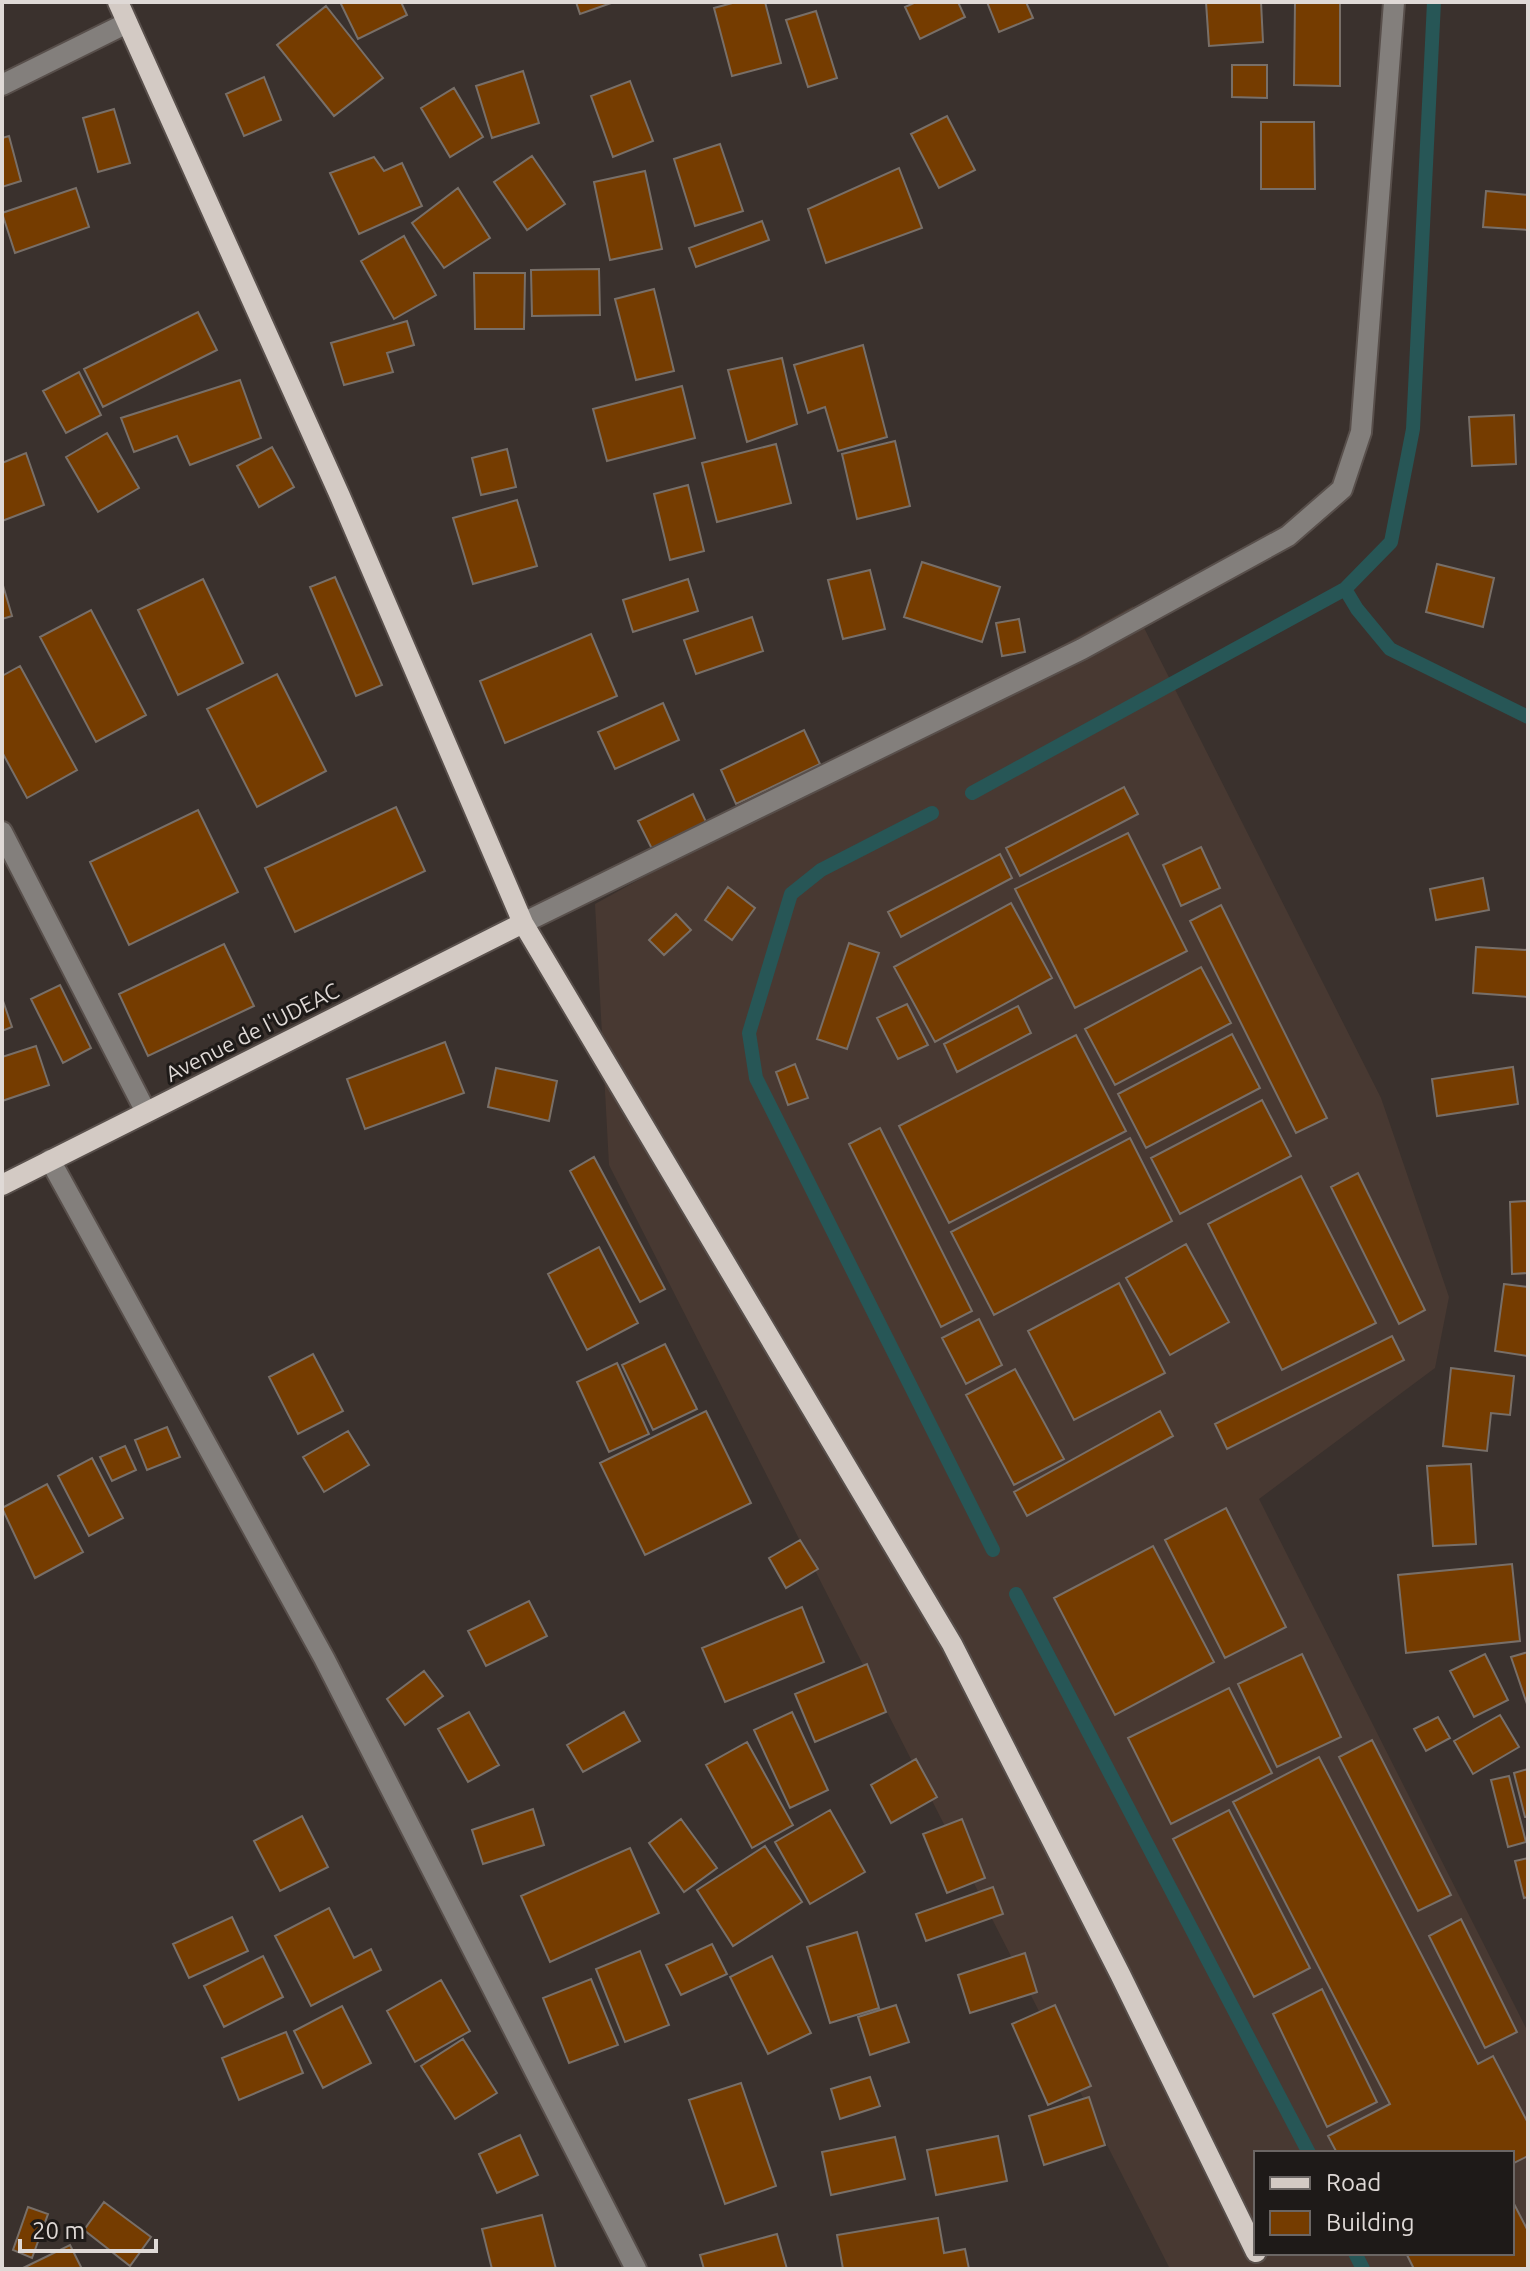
<svg xmlns="http://www.w3.org/2000/svg" width="1530" height="2271" viewBox="0 0 1530 2271" font-family="Ubuntu,sans-serif">
	<style>
		.built { fill: #483932; fill-rule: evenodd }
		.lines { fill: none; stroke-linecap: round; stroke-linejoin: round }
		.stream { stroke: #275656; stroke-width: 14 }
		.building { fill: #753c00; stroke: #786f68; stroke-width: 2 }
		.minor-casing { stroke: #584f4b; stroke-width: 24 }
		.major-casing { stroke: #584f4b; stroke-width: 24 }
		.minor { stroke: #837f7c; stroke-width: 20 }
		.major { stroke: #d3cac4; stroke-width: 20 }
		.labels { text-anchor: middle; stroke-width: 6; stroke-linejoin: round; paint-order: stroke }
		.street-label { font-size: 22px; fill: #dfd9d6; stroke: #1e1a18 }
	</style>
	<rect width="100%" height="100%" fill="#3a312d"/>
	<path class="built" d="M1133 606 1381 1098 1449 1297 1435 1368 1259 1499 1528 2032V2269H1170L609 1165 595 904ZM1256 2153H1512V2253H1256Z"/>
	<g class="lines">
		<path class="stream" d="M1345 589 1357 609 1390 649 1528 717
			M972 793 1345 589 1391 542 1413 429 1434 2
			M932 813 821 870 791 894 749 1033 756 1078 993 1550
			M1016 1594 1309 2153
			M1355 2253 1363 2269"/>
	</g>
	<path class="building" d="M340 2H401L407 15 358 39Z
		M576 2H614L580 14Z
		M736 2H765L781 63 732 76 714 8Z
		M916 2H958L965 17 920 39 905 7Z
		M987 2H1026L1033 18 999 32Z
		M1206 2H1261L1263 42 1209 46Z
		M1295 2H1340V86L1294 85Z
		M326 6 383 78 334 116 277 45Z
		M816 11 837 78 808 87 786 20Z
		M1232 65H1267V98L1232 97Z
		M523 71 539 123 492 138 476 86Z
		M264 77 281 120 244 136 226 94Z
		M630 81 653 141 613 157 591 96Z
		M454 88 483 137 450 157 421 108Z
		M114 109 130 163 98 172 83 118Z
		M947 116 975 170 939 188 911 134Z
		M1261 122H1314L1315 189H1261Z
		M9 136 21 181 2 187V138Z
		M720 144 743 211 695 226 674 159Z
		M532 156 565 204 527 230 494 182Z
		M374 157 384 171 402 163 422 206 359 234 330 173Z
		M899 168 922 228 826 263 808 209Z
		M645 171 662 249 610 260 594 182Z
		M76 188 89 227 15 253 2 213Z
		M458 188 490 238 444 268 412 223Z
		M1486 191 1528 195V230L1483 227Z
		M762 221 769 240 696 267 689 248Z
		M404 236 436 295 394 319 361 261Z
		M599 269 600 315 532 316 531 270Z
		M474 273H525L524 329H475Z
		M654 289 674 371 636 380 615 299Z
		M198 312 217 350 103 407 84 369Z
		M407 321 414 345 387 353 393 372 344 385 331 343Z
		M863 345 887 437 838 451 825 407 808 413 794 365Z
		M782 358 797 424 747 442 728 370Z
		M79 372 101 415 66 433 43 391Z
		M240 380 261 438 190 465 177 436 134 452 121 418Z
		M682 386 695 438 607 461 593 409Z
		M1514 415 1516 464 1472 466 1469 417Z
		M107 433 139 488 98 512 66 457Z
		M895 441 910 506 857 519 842 454Z
		M776 444 791 503 717 522 702 463Z
		M272 447 294 487 259 507 237 466Z
		M507 449 516 487 481 495 472 458Z
		M26 453 44 505 2 521V463Z
		M688 485 704 551 670 560 654 494Z
		M517 500 537 566 473 584 453 518Z
		M922 562 1000 587 982 642 904 617Z
		M1437 564 1494 578 1483 627 1426 612Z
		M870 570 885 629 843 639 828 580Z
		M335 577 382 685 356 696 310 587Z
		M203 579 243 663 178 695 138 610Z
		M688 579 698 611 633 632 623 600Z
		M2 582 12 616 2 619Z
		M91 610 146 715 96 742 40 637Z
		M752 617 763 651 696 674 684 640Z
		M1019 619 1025 652 1002 656 996 623Z
		M591 634 617 696 505 743 480 681Z
		M20 666 77 770 27 798 2 752V676Z
		M277 674 326 771 257 807 207 709Z
		M663 703 679 740 615 769 598 732Z
		M804 730 820 764 736 804 721 770Z
		M1124 787 1138 814 1020 876 1006 848Z
		M693 794 707 824 653 851 638 821Z
		M396 807 425 871 295 932 265 868Z
		M198 810 238 892 129 945 90 862Z
		M1128 833 1187 951 1075 1008 1015 889Z
		M1201 847 1220 888 1181 906 1163 865Z
		M1000 854 1012 878 901 937 888 912Z
		M1483 878 1489 910 1436 920 1430 889Z
		M728 887 755 908 732 940 705 920Z
		M1011 903 1052 978 935 1042 894 967Z
		M1221 905 1327 1118 1296 1133 1190 921Z
		M676 914 691 930 664 955 649 940Z
		M849 943 879 953 847 1049 817 1039Z
		M224 944 254 1006 148 1056 119 994Z
		M1476 947 1528 950V997L1473 993Z
		M1201 967 1231 1023 1115 1085 1085 1029Z
		M60 985 91 1048 63 1063 31 999Z
		M2 998 12 1027 2 1031Z
		M907 1004 928 1045 898 1059 877 1018Z
		M1018 1006 1031 1033 957 1072 944 1044Z
		M1232 1034 1260 1088 1146 1148 1118 1094Z
		M1076 1035 1126 1131 949 1223 899 1126Z
		M445 1042 464 1093 365 1129 347 1079Z
		M36 1046 49 1085 2 1101V1057Z
		M795 1064 808 1098 788 1105 776 1072Z
		M1513 1067 1518 1104 1437 1116 1432 1079Z
		M496 1068 557 1081 549 1121 488 1107Z
		M1262 1100 1291 1156 1180 1214 1151 1158Z
		M880 1128 972 1311 941 1327 849 1144Z
		M1130 1138 1172 1221 994 1315 951 1232Z
		M594 1157 665 1289 640 1302 570 1171Z
		M1358 1173 1425 1310 1399 1324 1331 1187Z
		M1301 1176 1376 1323 1282 1370 1208 1224Z
		M1528 1201V1273L1512 1274 1510 1202Z
		M1186 1244 1229 1322 1170 1355 1126 1278Z
		M599 1247 638 1323 587 1350 548 1274Z
		M1119 1283 1165 1373 1074 1420 1028 1331Z
		M1504 1284 1528 1287V1356L1495 1351Z
		M979 1319 1002 1365 966 1384 942 1338Z
		M1392 1336 1404 1360 1227 1449 1215 1424Z
		M665 1344 697 1409 653 1430 622 1365Z
		M313 1354 343 1411 298 1434 269 1377Z
		M617 1363 649 1434 609 1452 577 1382Z
		M1451 1368 1514 1376 1510 1415 1491 1413 1487 1451 1443 1446Z
		M1015 1369 1064 1459 1014 1485 966 1395Z
		M706 1411 751 1503 645 1555 600 1463Z
		M1160 1411 1173 1436 1027 1516 1014 1492Z
		M167 1427 180 1457 147 1470 135 1440Z
		M348 1431 369 1465 324 1492 303 1457Z
		M125 1446 136 1470 112 1481 100 1457Z
		M92 1458 123 1518 89 1536 58 1476Z
		M1471 1464 1476 1544 1433 1546 1427 1466Z
		M47 1484 83 1552 35 1578 2 1508Z
		M1226 1508 1286 1627 1225 1658 1165 1540Z
		M800 1540 818 1569 786 1588 769 1558Z
		M1153 1546 1214 1662 1115 1715 1054 1598Z
		M1512 1564 1520 1641 1406 1653 1398 1575Z
		M529 1601 547 1636 486 1666 468 1631Z
		M802 1607 824 1662 725 1702 702 1648Z
		M1528 1652V1707L1511 1657Z
		M1302 1654 1341 1737 1277 1767 1238 1684Z
		M1485 1654 1508 1700 1474 1717 1450 1671Z
		M867 1664 886 1712 815 1742 795 1694Z
		M424 1671 443 1696 405 1725 387 1699Z
		M1229 1688 1272 1773 1171 1824 1128 1738Z
		M469 1712 499 1765 468 1782 438 1729Z
		M624 1712 640 1741 583 1772 567 1745Z
		M792 1712 828 1790 790 1808 754 1730Z
		M1500 1715 1519 1747 1473 1774 1454 1741Z
		M1438 1717 1450 1738 1426 1751 1414 1729Z
		M1372 1740 1451 1895 1418 1911 1339 1757Z
		M747 1742 793 1825 752 1848 706 1765Z
		M1319 1757 1478 2064 1493 2056 1528 2123V2156L1512 2164V2153H1337L1328 2136 1390 2104 1233 1802Z
		M916 1759 937 1797 891 1823 871 1785Z
		M1528 1769V1817H1525L1514 1773Z
		M1509 1776 1526 1842 1508 1847 1491 1780Z
		M533 1809 544 1845 483 1864 472 1830Z
		M830 1810 865 1872 810 1904 775 1842Z
		M1229 1810 1310 1968 1254 1997 1173 1839Z
		M302 1816 328 1867 280 1891 254 1841Z
		M681 1819 717 1868 684 1892 649 1843Z
		M962 1819 985 1878 947 1893 923 1834Z
		M765 1846 802 1902 733 1946 697 1890Z
		M630 1848 659 1913 550 1962 521 1896Z
		M1528 1858V1897L1524 1898 1515 1861Z
		M993 1887 1003 1914 926 1941 916 1914Z
		M329 1908 354 1958 371 1949 381 1970 311 2006 275 1936Z
		M232 1917 248 1951 189 1978 173 1944Z
		M1461 1919 1517 2032 1485 2048 1429 1936Z
		M857 1932 879 2008 830 2023 807 1947Z
		M712 1944 727 1974 681 1995 666 1965Z
		M640 1951 669 2025 625 2042 596 1969Z
		M1025 1953 1037 1992 970 2013 958 1975Z
		M263 1956 283 1997 224 2027 204 1986Z
		M772 1956 811 2033 768 2054 730 1977Z
		M591 1979 618 2045 569 2063 543 1998Z
		M441 1980 470 2031 415 2062 387 2011Z
		M1322 1989 1377 2102 1327 2127 1273 2014Z
		M896 2005 909 2042 870 2055 858 2017Z
		M1055 2005 1091 2086 1048 2105 1012 2024Z
		M342 2006 371 2063 323 2088 294 2031Z
		M286 2032 303 2073 239 2100 222 2058Z
		M463 2039 497 2093 455 2119 421 2066Z
		M870 2077 880 2106 840 2119 831 2089Z
		M741 2083 776 2186 725 2204 689 2100Z
		M1089 2097 1105 2145 1044 2165 1029 2116Z
		M520 2135 538 2175 497 2193 479 2154Z
		M998 2136 1007 2181 936 2195 927 2150Z
		M895 2137 905 2179 831 2195 822 2152Z
		M1512 2200 1528 2231V2269H1414L1406 2253H1512Z
		M104 2202 151 2237 130 2266 84 2230Z
		M28 2207 48 2214 32 2258 13 2250Z
		M542 2215 556 2269H492L482 2229Z
		M938 2218 944 2253 965 2249 969 2269H843L837 2235Z
		M777 2234 787 2269H704L700 2255Z
		M70 2245 82 2269H21Z"/>
	<g class="lines">
		<g class="minor-casing">
			<path id="minor" d="M2 85 127 23
				M2 832 146 1112
				M523 923 1082 649 1288 536 1342 489 1361 432 1394 2
				M50 1160 324 1658 636 2269"/>
		</g>
		<g class="major-casing">
			<path id="major" d="M118 2 340 496 523 923 952 1644 1120 1974 1256 2252
				M2 1185 523 923"/>
		</g>
		<use href="#minor" class="minor"/>
		<use href="#major" class="major"/>
	</g>
	<g class="labels">
		<g class="street-label">
			<text transform="translate(252 1032) rotate(-27)" y="8">Avenue de I'UDEAC</text>
		</g>
	</g>
	<rect width="1530" height="2271" fill="none" stroke="#dfd9d6" stroke-width="8"/>
	<rect x="1254" y="2151" width="260" height="104" fill="#1e1a18" stroke="#6b6664" stroke-width="2"/>
	<rect x="1270" y="2177" width="40" height="12" fill="#d3cac4" stroke="#6b6664" stroke-width="2"/>
	<text x="1326" y="2191" font-size="24" fill="#dfd9d6">Road</text>
	<rect x="1270" y="2211" width="40" height="24" fill="#753c00" stroke="#6b6664" stroke-width="2"/>
	<text x="1326" y="2231" font-size="24" fill="#dfd9d6">Building</text>
	<path d="M20 2239v12h136v-12" fill="none" stroke="#dfd9d6" stroke-width="4"/>
	<text x="32" y="2239" font-size="24" fill="#dfd9d6" stroke="#1e1a18" stroke-width="6" paint-order="stroke">20 m</text>
</svg>
